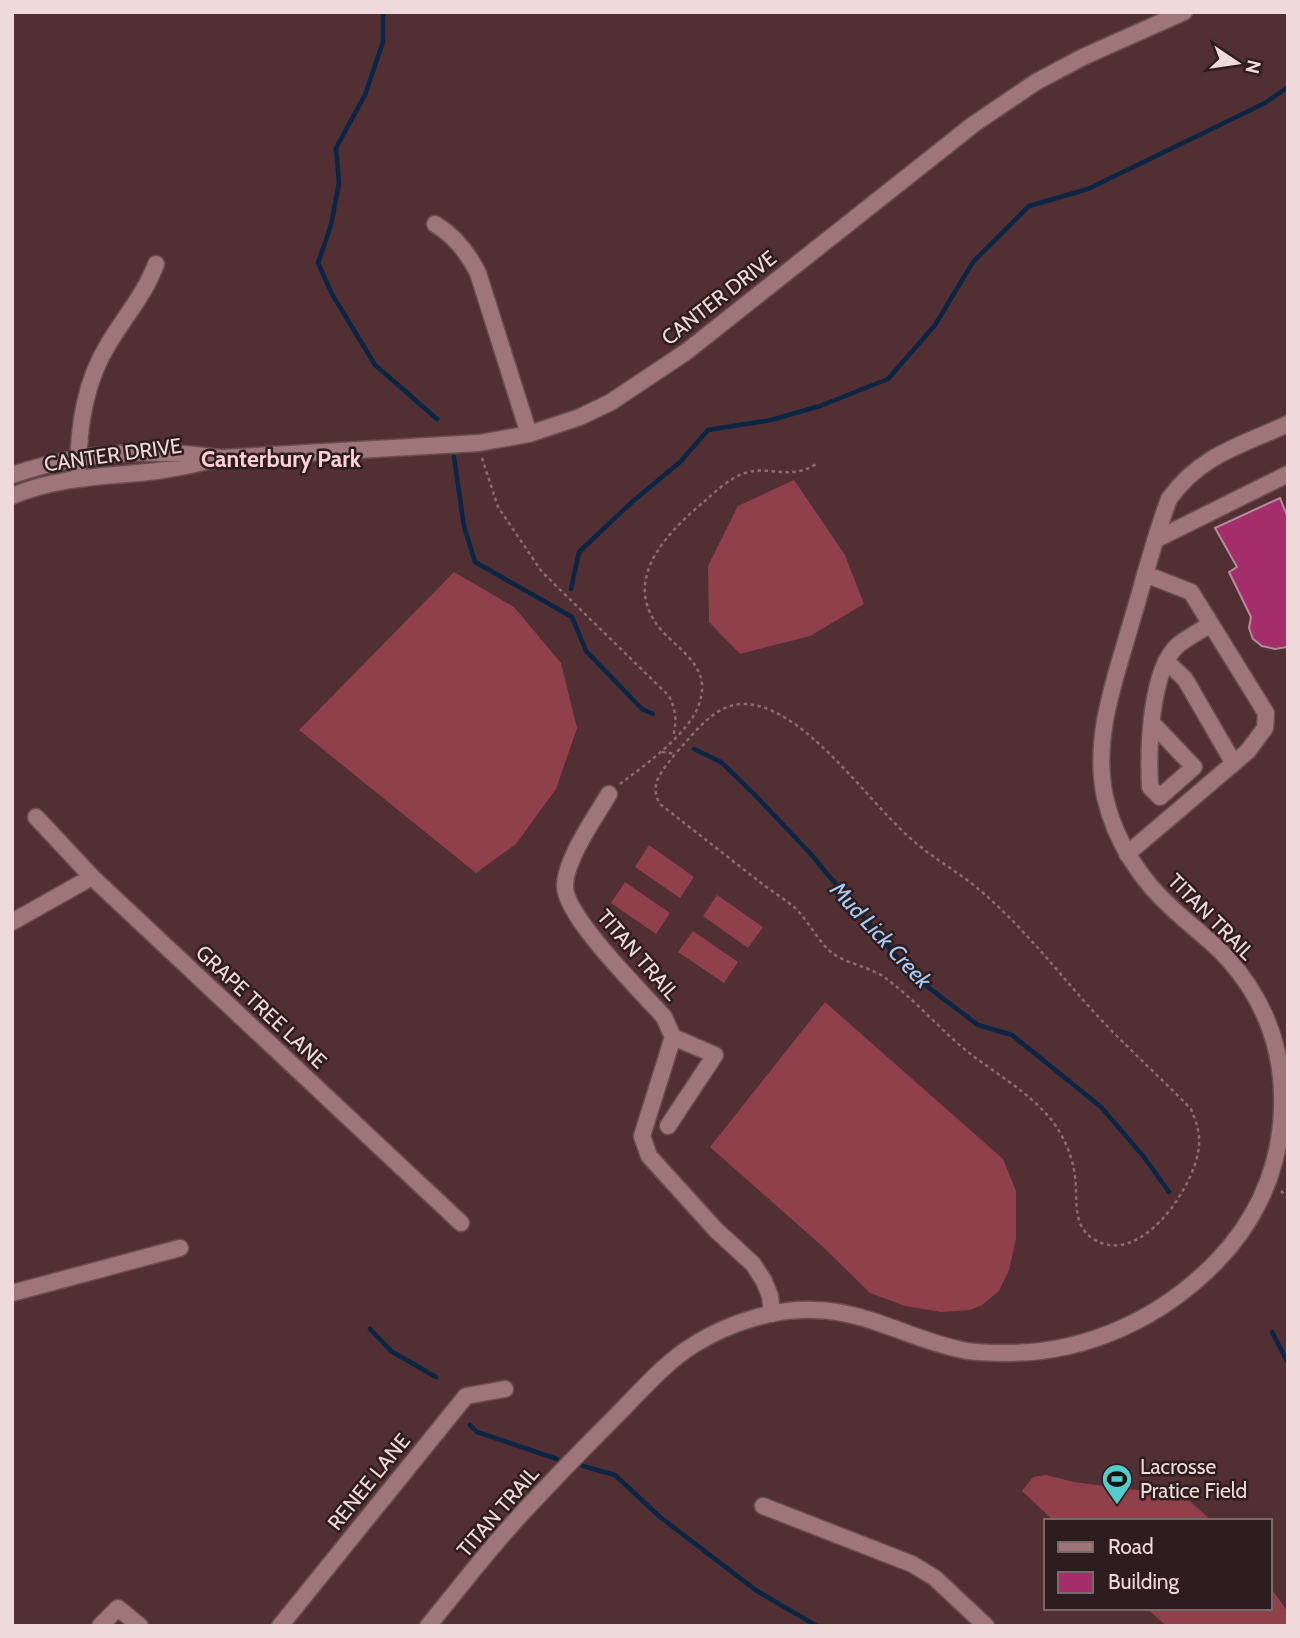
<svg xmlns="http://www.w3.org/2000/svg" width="1300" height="1638" viewBox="0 0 1300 1638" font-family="Cabin,sans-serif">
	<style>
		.pitch { fill: #90404b }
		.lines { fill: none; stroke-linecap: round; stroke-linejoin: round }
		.stream { stroke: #0a2644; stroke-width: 4.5 }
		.building { fill: #a62d6b; stroke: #b38c9b; stroke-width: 2 }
		.minor-casing { stroke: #6a4d50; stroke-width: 19 }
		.path { stroke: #8c6d70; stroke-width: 2.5; stroke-dasharray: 3.5 3.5; stroke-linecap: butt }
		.minor { stroke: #9e7578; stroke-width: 16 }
		.labels { text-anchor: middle; stroke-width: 5; stroke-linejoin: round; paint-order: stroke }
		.street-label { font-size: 21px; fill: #f0d9da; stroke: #2d1d1e }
		.poi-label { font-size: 21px; fill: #f0d9da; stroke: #2d1d1e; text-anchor: start }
		.neighbourhood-label { font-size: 23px; font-weight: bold; fill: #fdd0d3; stroke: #2d1d1e }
		.water-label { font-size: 23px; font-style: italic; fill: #a5ccfb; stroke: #2d1d1e }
	</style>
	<rect width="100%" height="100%" fill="#522f33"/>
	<path class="pitch" d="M794 480 845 555 864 604 810 636 740 654 709 622 708 566 738 506Z
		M454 572 514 607 561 663 577 728 556 789 516 844 476 873 299 730Z
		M649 845 694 877 680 898 635 867Z
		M625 882 670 913 656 934 611 903Z
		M717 895 763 927 748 948 703 916Z
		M693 931 738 962 724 983 678 952Z
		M825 1002 1003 1159 1016 1191V1239L1009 1270 999 1291 982 1305 970 1310 941 1312 905 1306 870 1293 822 1246 710 1147Z
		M1046 1475 1074 1482 1184 1496 1212 1521H1054L1022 1491 1033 1477Z
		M1270 1587 1288 1612V1626H1166L1147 1608H1270Z"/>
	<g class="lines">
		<path class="stream" d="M383 12V42L365 95 336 148 339 183 331 225 318 263 332 294 375 365 437 419
			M454 457 464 526 475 562 572 617 586 651 642 709 653 714
			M571 589 579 552 632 502 680 462 708 430 771 420 820 406 888 379 935 325 973 262 1029 206 1088 189 1265 103 1288 87
			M694 749 721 762 754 794 809 852 912 975 978 1025 1012 1035 1101 1107 1144 1157 1169 1192
			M370 1329 391 1351 436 1377
			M1272 1332 1288 1363
			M470 1425 477 1432 557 1459
			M583 1466 615 1475 660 1517 757 1591 817 1626"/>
	</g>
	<path class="building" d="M1280 498 1288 518V647L1275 649 1262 646 1253 639 1249 628 1251 617 1229 572 1237 567 1215 528Z"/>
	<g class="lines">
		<g class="minor-casing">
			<path id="minor" d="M435 224C455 236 468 253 478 273L529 434
				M221 458 479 443 529 434 580 417 611 402 686 352 974 124 1036 82 1083 57 1184 12
				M78 468C79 425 85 381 109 343 125 316 145 294 156 264
				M12 475C79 452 151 448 221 458 200 463 178 468 157 471 107 477 59 476 12 496
				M1155 540 1288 474
				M1166 661 1185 679 1233 762
				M1152 723 1194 767 1160 797 1150 787C1148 751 1150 670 1178 645 1188 637 1200 631 1211 624
				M609 794C595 817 566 859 565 885 563 915 643 993 664 1017L673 1037 642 1136 649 1156 716 1230 753 1264 764 1281 770 1296 772 1314
				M36 817 92 877 461 1223
				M1127 854 1248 751 1265 728 1266 713 1191 592 1145 574
				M12 922 92 877
				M668 1126 715 1055 673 1037
				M12 1293 180 1248
				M763 1506 912 1564 935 1578 986 1626
				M100 1626 118 1608 140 1626
				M280 1626 466 1396 505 1389
				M428 1626C457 1591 484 1555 515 1521 547 1486 581 1451 615 1417 640 1392 664 1363 695 1344 729 1323 775 1308 815 1310 867 1311 912 1340 962 1350 977 1353 992 1353 1007 1353 1087 1353 1162 1318 1217 1261 1253 1224 1276 1177 1281 1125 1287 1063 1270 1006 1228 959 1212 941 1192 927 1174 910 1141 881 1115 841 1105 797 1092 737 1116 677 1132 620 1144 580 1154 539 1169 499 1199 456 1241 445 1288 424"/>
		</g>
		<path class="path" d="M482 458 498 507 542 572 669 696C676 710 677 721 673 737
			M662 752 675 754C663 770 648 784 660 804 692 829 724 854 756 879 768 889 782 897 794 907 808 920 817 940 831 952 846 964 868 966 884 977 912 997 936 1025 963 1048 991 1071 1025 1089 1049 1117 1061 1131 1071 1152 1074 1170 1079 1193 1070 1223 1092 1238 1139 1271 1197 1185 1199 1145 1200 1132 1196 1121 1191 1109 1159 1076 1124 1045 1093 1011 1055 969 1020 923 976 887 954 869 929 856 908 836 866 799 804 707 746 704 715 702 694 734 675 754
			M620 784C645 765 692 732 700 701 710 668 683 653 663 632 618 582 666 533 706 500 717 490 730 478 745 473 771 465 790 481 816 464
			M1281 1191 1288 1198"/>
		<use href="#minor" class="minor"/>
	</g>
	<defs>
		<g id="stadium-pin" transform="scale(1.575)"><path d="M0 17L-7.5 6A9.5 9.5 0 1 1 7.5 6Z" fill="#53cdcb" stroke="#2d1d1e"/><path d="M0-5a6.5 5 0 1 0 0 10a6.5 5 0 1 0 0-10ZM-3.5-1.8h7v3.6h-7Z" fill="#111"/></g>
	</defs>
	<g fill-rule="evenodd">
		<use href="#stadium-pin" x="1117" y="1479"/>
	</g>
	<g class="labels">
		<g class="street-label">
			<text transform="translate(719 298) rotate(-38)" y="7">CANTER DRIVE</text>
			<text transform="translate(113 455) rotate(-8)" y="7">CANTER DRIVE</text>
			<text transform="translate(1211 917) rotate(45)" y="7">TITAN TRAIL</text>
			<text transform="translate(638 955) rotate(49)" y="7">TITAN TRAIL</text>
			<text transform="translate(261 1007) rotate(43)" y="7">GRAPE TREE LANE</text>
			<text transform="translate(369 1482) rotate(-51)" y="7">RENEE LANE</text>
			<text transform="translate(498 1512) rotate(-49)" y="7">TITAN TRAIL</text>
		</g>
		<g class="poi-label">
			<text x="1140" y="1474">Lacrosse<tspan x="1140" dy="24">Pratice Field</tspan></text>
		</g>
		<g class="neighbourhood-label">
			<text x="281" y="467">Canterbury Park</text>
		</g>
		<g class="water-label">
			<text transform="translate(881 935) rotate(47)" y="8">Mud Lick Creek</text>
		</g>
	</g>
	<rect width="1300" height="1638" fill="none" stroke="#f0d9da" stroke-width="28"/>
	<rect x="1044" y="1519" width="228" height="91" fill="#2d1d1e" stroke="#7b6869" stroke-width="2"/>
	<rect x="1058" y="1542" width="35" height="10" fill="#9e7578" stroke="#7b6869" stroke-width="2"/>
	<text x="1108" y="1554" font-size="21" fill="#f0d9da">Road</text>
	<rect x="1058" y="1572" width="35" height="21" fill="#a62d6b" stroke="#7b6869" stroke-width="2"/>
	<text x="1108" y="1589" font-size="21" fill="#f0d9da">Building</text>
	<g transform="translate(1237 63) rotate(103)" stroke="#2d1d1e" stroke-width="5" paint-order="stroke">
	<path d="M0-5L12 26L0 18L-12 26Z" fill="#f0d9da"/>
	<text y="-10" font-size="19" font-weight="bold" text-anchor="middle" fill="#f0d9da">N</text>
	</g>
</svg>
